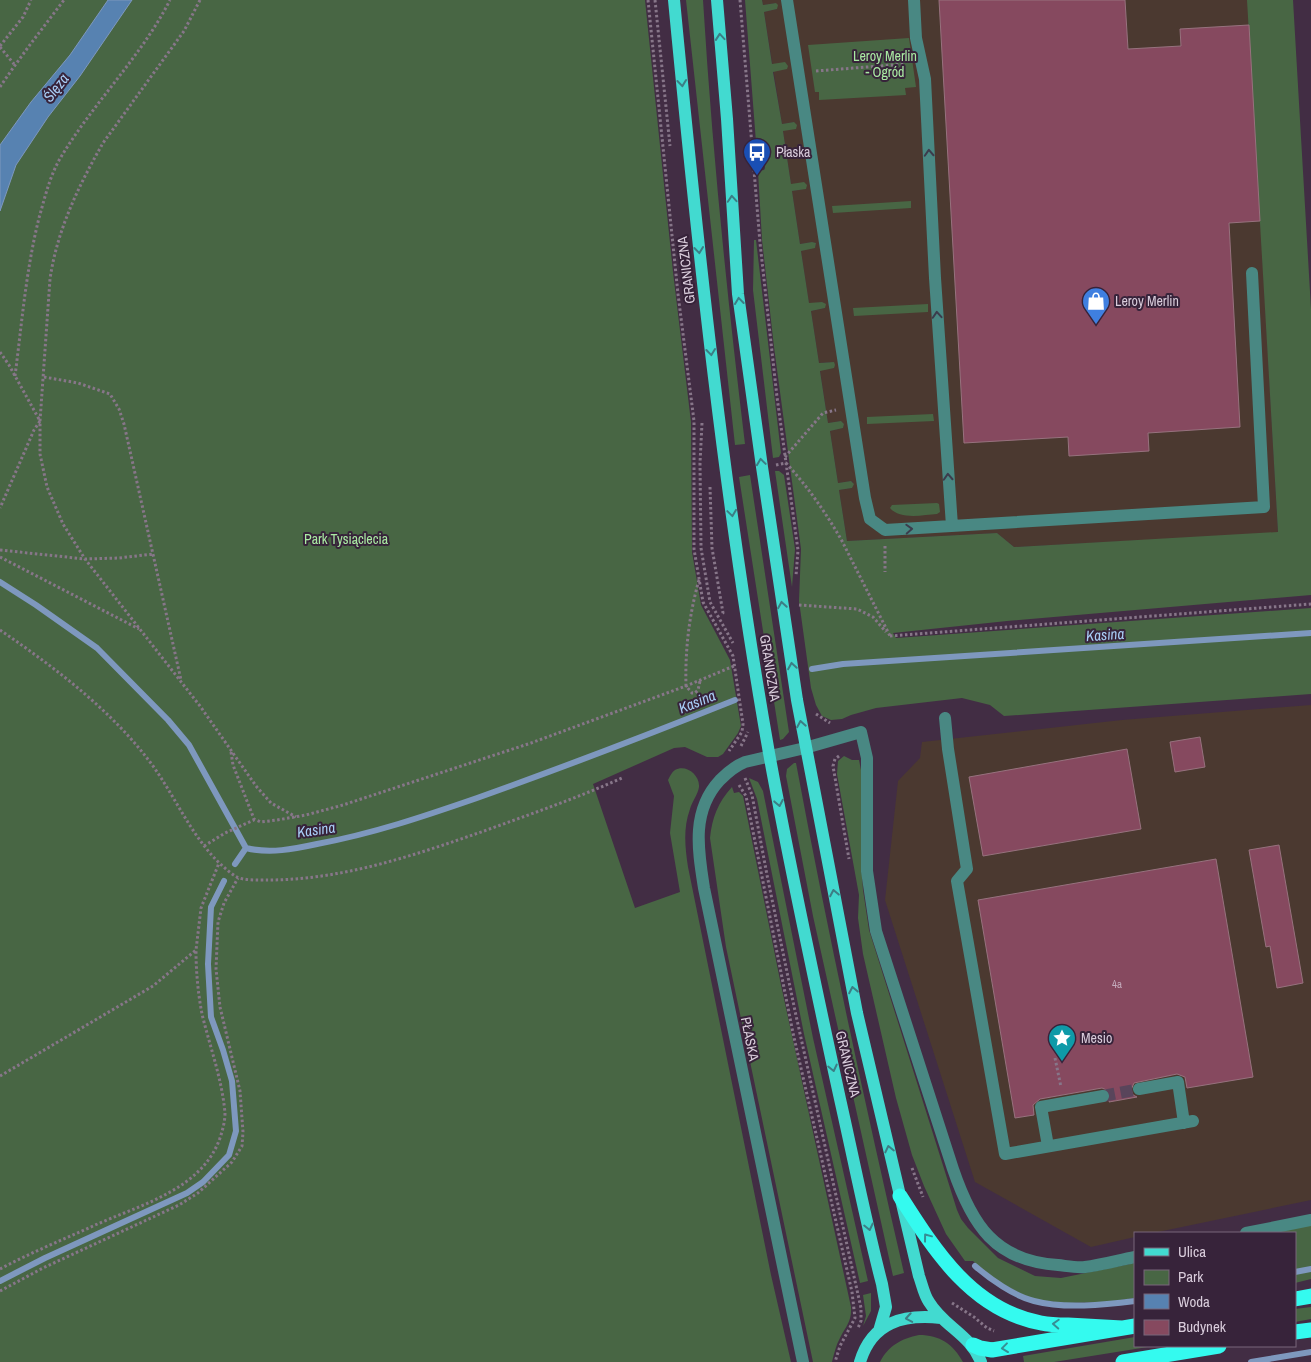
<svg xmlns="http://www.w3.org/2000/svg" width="1311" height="1362" viewBox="0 0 1311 1362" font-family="'Archivo Narrow',sans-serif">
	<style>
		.commercial { fill: #4b3930 }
		.green { fill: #486644 }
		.water { fill: #5782b1; stroke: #7e98be }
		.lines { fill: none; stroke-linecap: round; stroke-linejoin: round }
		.stream { stroke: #7e98be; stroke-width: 6 }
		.building { fill: #86495f; stroke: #97727e }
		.minor-tunnel { stroke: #59455b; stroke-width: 12; stroke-dasharray: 12 6; stroke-linecap: butt }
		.path { stroke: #877689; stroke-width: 3; stroke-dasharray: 2.5 2.5; stroke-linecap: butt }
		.minor { stroke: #498883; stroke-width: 12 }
		.major { stroke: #42dad0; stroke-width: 12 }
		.highway { stroke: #34faef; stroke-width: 15 }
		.oneway { stroke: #3c7e85 }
		.oneway2 { stroke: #3c3c4c }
		.oneway3 { stroke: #368e94 }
		.labels { text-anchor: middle; stroke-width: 4; stroke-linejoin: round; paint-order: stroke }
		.number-label { font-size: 11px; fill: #c4abbc }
		.park-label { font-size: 14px; fill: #aaeba3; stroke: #37233a }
		.poi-label { font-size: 14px; fill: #d9ccdb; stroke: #37233a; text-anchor: start }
		.street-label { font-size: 14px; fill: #d9ccdb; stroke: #37233a }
		.water-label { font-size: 15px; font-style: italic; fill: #a9cef7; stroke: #37233a }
	</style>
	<rect width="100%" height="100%" fill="#422d44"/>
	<path class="commercial" d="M762 0H1248L1278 533 1014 547 997 533 847 541 839 490 852 488 853 482 851 481 838 483 830 431 843 428 844 424 841 421 828 423 820 370 831 362 819 363 811 311 825 308 822 302 809 304 801 251 816 246V243L812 242 800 244 792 191 804 189 791 184 783 131 794 122 782 124 764 12 777 9 776 3 763 5Z
		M1311 705V1200L1153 1233H1135V1237L1091 1247 975 1182 885 900 898 781 920 758 922 742 1122 720Z"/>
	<path class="green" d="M0 0H645L673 272 691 422 692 552 701 605 730 660 741 726 738 733 723 754 718 757H707L685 747 674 748 593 784 635 908 680 892 670 833 674 796 668 780C670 776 672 772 675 770 686 764 700 775 699 787 698 794 692 802 690 809 683 828 685 847 688 867L771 1275 791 1362H0Z
		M686 0H703C712 148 727 296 745 444L735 445Z
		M745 0H762L763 5 776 3 778 5 777 9 764 12 772 64 785 62 788 66 787 69 773 72 782 124 794 122 797 125 796 129 783 131 791 184 804 182 807 185 806 189 792 191 800 244 812 242 816 243 815 248 801 251 809 303 822 302 826 304 825 308 811 311 819 363 834 362 835 365 834 368 820 371 828 423 841 421 844 424 843 428 830 431 838 483 851 481 854 484 852 488 839 490 847 541 997 533 1014 547 1278 532 1247 0H1293L1311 309V595L1007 621 893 633 896 638 1311 608V694L1004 716 990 705 962 698 876 708 851 715 842 719 831 720 822 716 816 705 811 688 799 601 801 549 774 347 762 240 758 171 764 170 765 168 763 154 757 155Z
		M909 38 916 87 905 88 906 95 819 100V92H815L808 45Z
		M911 201V208L833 213 832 206Z
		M754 240H756L781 453 779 457 773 458 753 290Z
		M928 304V312L854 316 853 308Z
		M933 414 934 421 867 424V417Z
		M775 471H779L784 475 795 549 792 587Z
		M750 475 789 732 783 739 780 740 739 477Z
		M937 503 939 504 940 512 937 514C923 515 900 520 890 508L892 505Z
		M844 756 852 760H859L861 770V861L863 890 869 930 957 1210 961 1219 968 1228 998 1258 1035 1276 1061 1278 1135 1263V1298L1107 1302 1066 1303 1033 1300 993 1279 973 1261H965L946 1234 924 1186 912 1155 896 1098 863 954 858 918 859 895 837 774 838 761Z
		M794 763H796C828 934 865 1104 904 1273L893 1276 813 916 786 776 787 769Z
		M749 778 758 782 763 791 813 1038 868 1281 860 1283 804 1034 757 799Z
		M732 787 734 793 739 792 743 796 781 985 851 1307C852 1321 846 1326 840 1338 836 1345 834 1354 832 1362H813L726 947 710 838C712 818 718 802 732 787Z
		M1311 1225V1279L1295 1283V1233H1274Z
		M871 1293V1311L863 1326 866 1316 863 1295Z
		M1311 1307V1319L1295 1322V1309Z
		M919 1335C940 1335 953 1344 963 1362H880C889 1345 901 1339 919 1335Z
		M1135 1337V1346H1154L1054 1362H1024L1023 1356Z"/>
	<path class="water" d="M108 0H132L80 76 48 117 16 165 0 211V145L31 102 70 55Z"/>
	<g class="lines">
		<path class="stream" d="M0 582 36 605 97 648 168 720 189 745 246 848C270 854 294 849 317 844 372 834 425 816 477 798 564 767 650 734 735 700
			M812 669 843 664 1311 633
			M235 864 246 848
			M975 1266C990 1279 1014 1296 1034 1301 1064 1309 1104 1305 1135 1301
			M1295 1272 1311 1269
			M0 1281 45 1258 187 1193 203 1182 229 1155 236 1131 232 1081 223 1050 211 1017 208 964 211 907 224 881
			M1251 1362 1311 1352"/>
	</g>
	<path class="building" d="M939 0H1125L1128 49 1181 46 1180 29 1249 25 1260 221 1229 223 1240 427 1148 433 1149 451 1069 456 1068 437 964 443Z
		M1200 737 1205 767 1175 772 1170 742Z
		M1127 749 1141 829 983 856 969 777Z
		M1279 845 1303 983 1277 988 1270 946 1266 947 1249 850Z
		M1216 859 1253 1077 1187 1088 1185 1077 1177 1074 1134 1083 1131 1090 1133 1095 1137 1097 1109 1102 1111 1095 1109 1091 1102 1088 1040 1099 1033 1105 1034 1115 1015 1118 978 900Z"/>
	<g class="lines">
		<path class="minor-tunnel" d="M1103 1096 1139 1089"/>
		<path class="path" d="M200 0 184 31 103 143C79 185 57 230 50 279L40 421V454L47 487 63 524 85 559 200 706 256 786 271 803 296 817
			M648 0 678 294 694 421V549L703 602 733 656 743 724 742 732 729 751
			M655 0 670 146
			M740 0 760 243 777 397 798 550 796 576
			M0 46 23 17 31 0
			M0 47 14 64
			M816 71 905 64
			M0 87C20 57 42 29 64 0
			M0 352 9 365 40 421 34 430 0 508
			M15 376C22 322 26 270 39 218 45 197 50 175 61 157 94 102 141 57 170 0
			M44 377 78 383 110 394 119 409 124 424 181 680
			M702 423 700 463 701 548 710 602 733 643
			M785 457 823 413 836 410
			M776 465 786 463C808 487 826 513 842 541L890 636
			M710 487 712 548 723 613 721 615
			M885 546V572
			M0 550 85 559 119 558 153 554
			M0 557 139 629
			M699 580C689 615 685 650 686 686L692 693H695L698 690 700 681
			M799 605 857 609 873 617 886 632
			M0 630C54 667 110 709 150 762 178 799 195 848 235 876 243 881 259 880 268 880 343 880 415 855 484 831 531 814 577 798 622 778
			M890 636 1311 604
			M816 714 830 723
			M741 746 748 732
			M231 752 233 765 254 819 261 822 277 820 306 815 343 805 531 743 686 686 734 666
			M839 756 835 759 833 766 849 859
			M745 778 752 795 767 875 795 1011 861 1308V1321L858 1328
			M739 785 746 796 793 1033 852 1292 855 1318 840 1346 835 1362
			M204 846 225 833 254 820
			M1055 1058 1061 1087
			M0 1076 153 986 196 950 201 908 219 863
			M912 1168 923 1197
			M0 1269C30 1253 62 1240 93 1226 139 1205 204 1190 221 1135 223 1128 225 1121 225 1113 222 1079 210 1047 202 1014 198 993 196 972 196 950
			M0 1291 43 1268 179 1205 198 1193 232 1162 242 1146 243 1132 240 1091 220 1007 216 969 218 922 224 903 238 878
			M952 1303 974 1317 987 1328 994 1331"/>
		<path class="minor" d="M787 0 865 498 870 519 885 530 1264 507 1252 273
			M914 0 916 38 925 79 935 278 952 526
			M945 718 948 749 967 869 957 881 1005 1154 1193 1121
			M1139 1089 1178 1082 1184 1123
			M1048 1146 1041 1107 1103 1096
			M1246 1233 1311 1220
			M803 1362 704 888C698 850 691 811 720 780 727 773 735 766 745 762L805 748 861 732 867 758V871L876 931 953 1169C972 1225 995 1261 1058 1265 1067 1266 1077 1268 1085 1267 1102 1265 1119 1260 1135 1257"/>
		<path class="major" d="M674 0C698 252 725 504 769 753 790 869 815 984 840 1099 854 1161 866 1223 882 1284L886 1307 879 1331
			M717 0 727 119 738 294 762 467 797 700 857 1013 919 1276C922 1284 924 1295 929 1302 944 1327 970 1334 981 1362
			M860 1362C872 1322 903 1314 941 1318"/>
		<path class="highway" d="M900 1196C935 1251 972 1310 1041 1323 1050 1325 1060 1325 1068 1325 1086 1326 1104 1327 1122 1328
			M1295 1299 1311 1296
			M1295 1332 1311 1330
			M973 1345 980 1348 992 1350 1135 1326
			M1123 1362 1219 1346"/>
	</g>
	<defs><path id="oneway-chevron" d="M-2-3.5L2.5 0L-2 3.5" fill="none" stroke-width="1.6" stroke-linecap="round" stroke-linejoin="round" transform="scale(1.25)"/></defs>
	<g class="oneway">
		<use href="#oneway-chevron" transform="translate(720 37) rotate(-95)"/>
		<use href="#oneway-chevron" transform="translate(682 83) rotate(84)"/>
		<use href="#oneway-chevron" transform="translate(732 199) rotate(-94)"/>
		<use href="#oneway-chevron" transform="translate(699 250) rotate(83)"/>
		<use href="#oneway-chevron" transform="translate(739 301) rotate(-97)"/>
		<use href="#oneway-chevron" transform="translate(711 352) rotate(83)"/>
		<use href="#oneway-chevron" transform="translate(761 462) rotate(-98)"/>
		<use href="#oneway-chevron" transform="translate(732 513) rotate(82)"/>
		<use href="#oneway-chevron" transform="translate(782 605) rotate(-99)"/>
		<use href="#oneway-chevron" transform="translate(792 666) rotate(-99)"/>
		<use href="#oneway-chevron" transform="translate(801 724) rotate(-100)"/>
		<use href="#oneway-chevron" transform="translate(779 803) rotate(79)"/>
		<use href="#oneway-chevron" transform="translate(834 893) rotate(-101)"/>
		<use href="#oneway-chevron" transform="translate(853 990) rotate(-101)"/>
		<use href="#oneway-chevron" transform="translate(833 1068) rotate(77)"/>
		<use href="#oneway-chevron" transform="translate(889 1149) rotate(-103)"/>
		<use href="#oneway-chevron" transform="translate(869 1227) rotate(77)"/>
		<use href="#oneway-chevron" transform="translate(909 1318) rotate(170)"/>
	</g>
	<g class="oneway2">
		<use href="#oneway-chevron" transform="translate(929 153) rotate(-93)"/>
		<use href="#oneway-chevron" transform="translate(937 315) rotate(-94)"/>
		<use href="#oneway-chevron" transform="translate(948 477) rotate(-93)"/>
		<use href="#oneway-chevron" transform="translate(909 529) rotate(-3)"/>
	</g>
	<g class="oneway3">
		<use href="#oneway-chevron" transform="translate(927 1237) rotate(-127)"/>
		<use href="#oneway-chevron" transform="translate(1056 1324) rotate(-177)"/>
		<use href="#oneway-chevron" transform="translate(1005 1348) rotate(173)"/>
	</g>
	<defs>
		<g id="bus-pin" transform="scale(1.4375)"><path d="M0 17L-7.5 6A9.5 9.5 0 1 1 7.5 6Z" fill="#1a4fb4" stroke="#37233a"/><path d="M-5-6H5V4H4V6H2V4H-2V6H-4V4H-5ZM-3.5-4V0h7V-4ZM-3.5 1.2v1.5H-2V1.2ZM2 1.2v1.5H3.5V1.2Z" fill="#fff"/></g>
		<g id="shop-pin" transform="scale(1.4375)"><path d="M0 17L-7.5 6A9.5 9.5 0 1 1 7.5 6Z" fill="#3f7fe0" stroke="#37233a"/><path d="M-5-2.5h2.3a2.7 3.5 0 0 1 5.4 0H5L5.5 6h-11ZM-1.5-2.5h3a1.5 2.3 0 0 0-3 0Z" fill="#fff"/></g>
		<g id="sight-pin" transform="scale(1.4375)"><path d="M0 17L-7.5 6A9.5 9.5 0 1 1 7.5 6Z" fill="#0f9aa8" stroke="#37233a"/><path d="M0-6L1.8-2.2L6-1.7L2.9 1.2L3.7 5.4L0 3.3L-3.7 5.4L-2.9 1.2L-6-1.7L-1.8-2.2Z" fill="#fff"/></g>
	</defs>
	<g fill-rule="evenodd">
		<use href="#bus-pin" x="757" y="152"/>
		<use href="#shop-pin" x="1096" y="301"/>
		<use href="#sight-pin" x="1062" y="1038"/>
	</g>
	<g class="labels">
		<g class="number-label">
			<text x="1117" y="988">4a</text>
		</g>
		<g class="park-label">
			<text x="885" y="61">Leroy Merlin<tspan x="885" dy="16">- Ogród</tspan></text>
			<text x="346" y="544">Park Tysiąclecia</text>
		</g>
		<g class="poi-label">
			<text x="776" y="157">Płaska</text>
			<text x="1115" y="306">Leroy Merlin</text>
			<text x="1081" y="1043">Mesio</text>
		</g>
		<g class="street-label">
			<text transform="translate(686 270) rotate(-97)" y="5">GRANICZNA</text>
			<text transform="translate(770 668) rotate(81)" y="5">GRANICZNA</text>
			<text transform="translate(750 1039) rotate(79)" y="5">PŁASKA</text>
			<text transform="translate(848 1064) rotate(77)" y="5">GRANICZNA</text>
		</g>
		<g class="water-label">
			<text transform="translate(56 88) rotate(-52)" y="5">Ślęza</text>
			<text transform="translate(1105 635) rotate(-4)" y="5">Kasina</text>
			<text transform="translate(697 702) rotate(-22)" y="5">Kasina</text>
			<text transform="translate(316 830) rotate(-8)" y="5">Kasina</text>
		</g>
	</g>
	<rect x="1134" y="1232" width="162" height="115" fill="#37233a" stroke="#78677a"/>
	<rect x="1144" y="1248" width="25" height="8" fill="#42dad0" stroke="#78677a"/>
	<text x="1178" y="1257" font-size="15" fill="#d9ccdb">Ulica</text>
	<rect x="1144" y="1270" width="25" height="15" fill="#486644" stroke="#78677a"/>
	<text x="1178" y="1282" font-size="15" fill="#d9ccdb">Park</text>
	<rect x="1144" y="1294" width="25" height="15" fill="#5782b1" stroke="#78677a"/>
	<text x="1178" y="1307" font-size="15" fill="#d9ccdb">Woda</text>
	<rect x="1144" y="1320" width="25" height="15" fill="#86495f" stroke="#78677a"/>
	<text x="1178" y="1332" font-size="15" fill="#d9ccdb">Budynek</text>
</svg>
